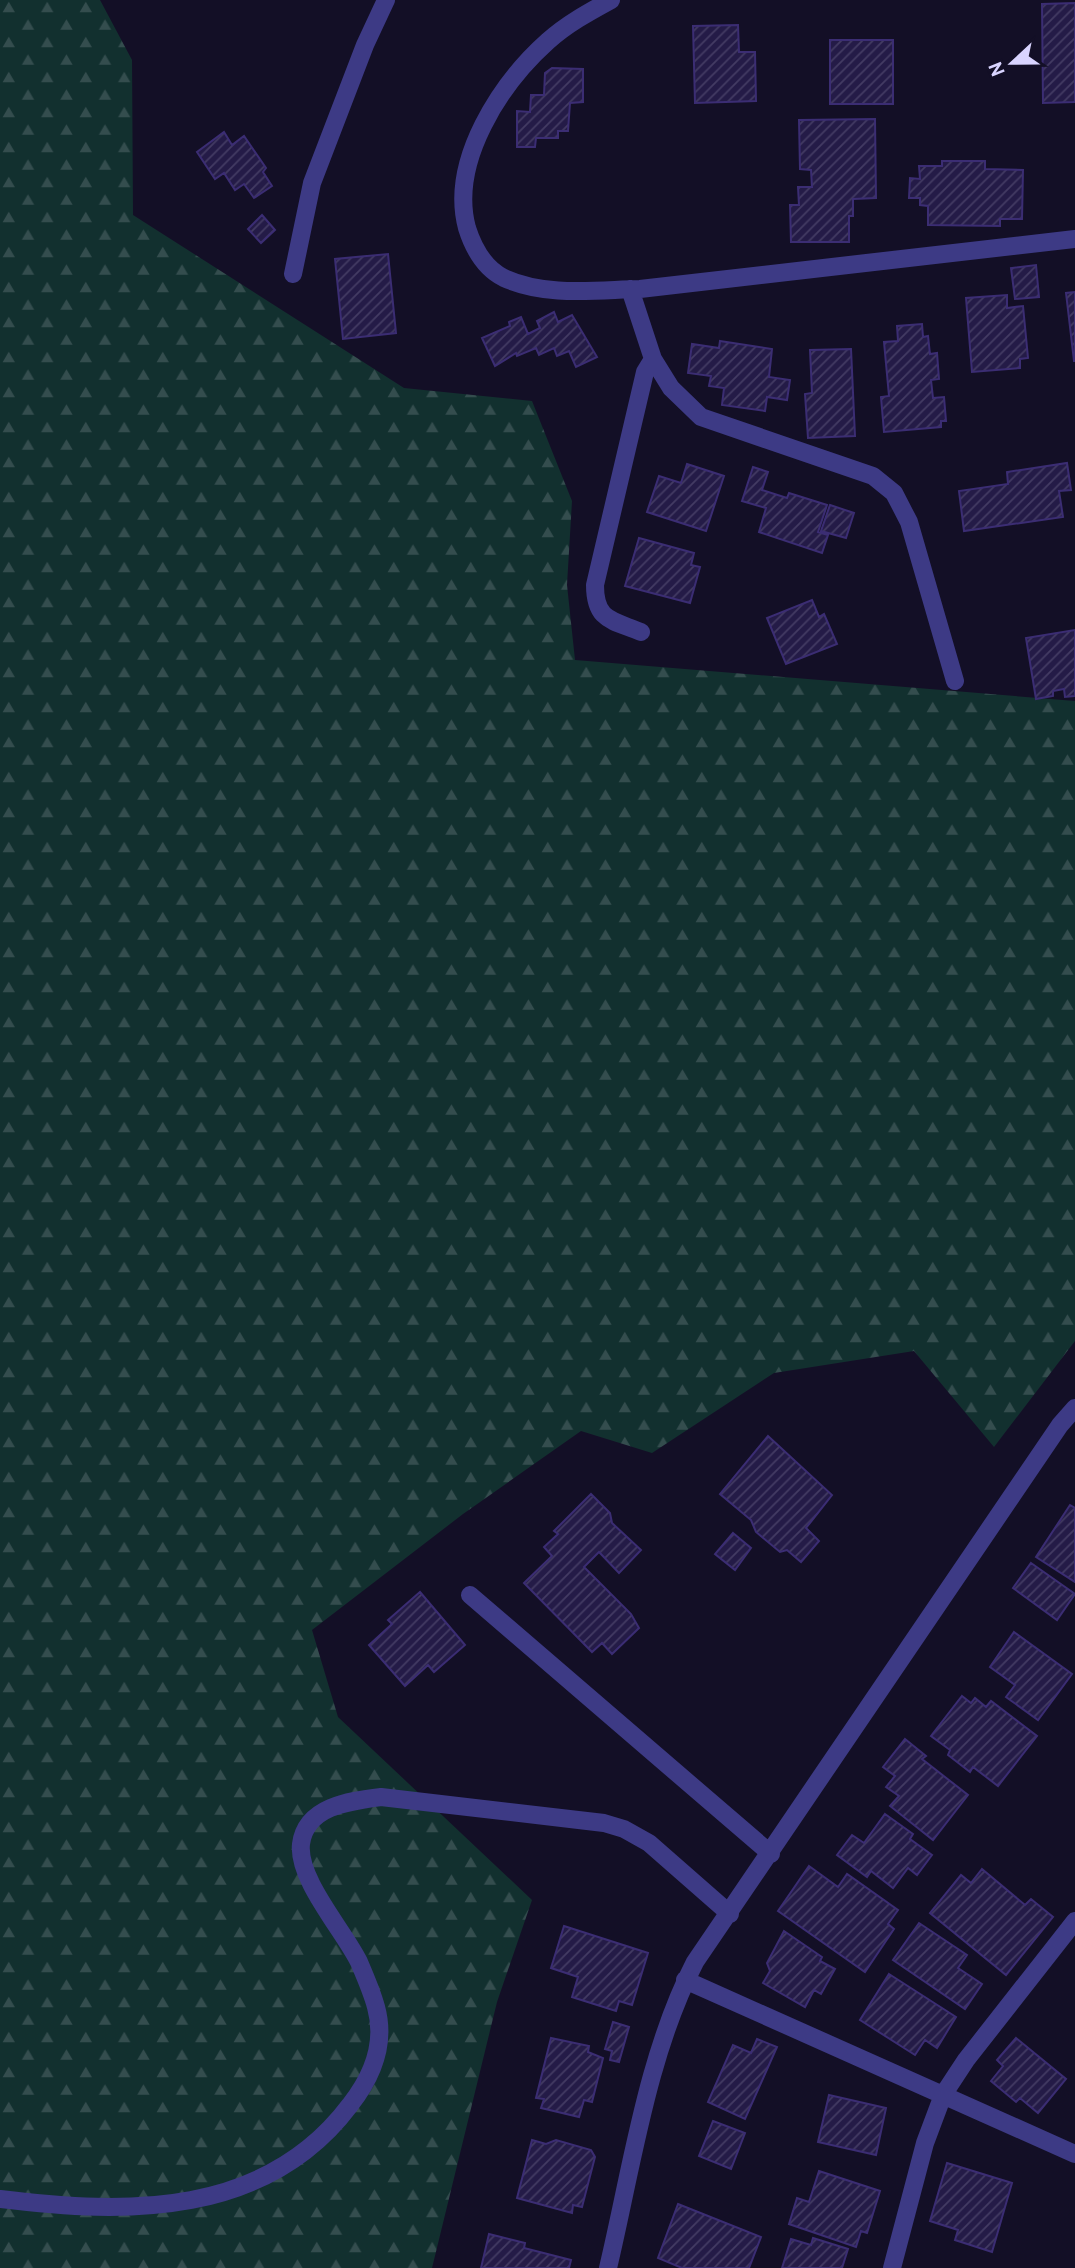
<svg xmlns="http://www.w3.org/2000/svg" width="1075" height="2268" viewBox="0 0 1075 2268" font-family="Overpass,sans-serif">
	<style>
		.forest { fill: url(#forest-firs) }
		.building { fill: url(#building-hatch); stroke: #3b2d73; stroke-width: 2 }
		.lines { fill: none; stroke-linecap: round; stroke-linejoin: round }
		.minor { stroke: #3d3a85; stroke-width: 18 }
	</style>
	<defs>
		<pattern id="forest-firs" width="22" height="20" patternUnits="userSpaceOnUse" patternTransform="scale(1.75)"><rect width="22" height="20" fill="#12302f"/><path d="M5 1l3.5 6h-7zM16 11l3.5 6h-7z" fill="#344d4e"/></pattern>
		<pattern id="building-hatch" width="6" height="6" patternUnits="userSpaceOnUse" patternTransform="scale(1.75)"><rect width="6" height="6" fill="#241b47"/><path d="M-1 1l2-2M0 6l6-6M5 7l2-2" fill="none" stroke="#433b63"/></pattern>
	</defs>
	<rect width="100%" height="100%" fill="#130f26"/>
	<path class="forest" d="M0 0H100L132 60 133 215 404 388 532 401 572 501 567 585 575 660 1075 701V1341L994 1447 914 1351 774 1373 652 1453 581 1431 463 1514 312 1630 338 1717 532 1900 497 2002 432 2268H0Z"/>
	<path class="building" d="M1075 3V102L1043 103 1042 4Z
		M738 25 739 52H755L756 101 695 103 693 26Z
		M830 40H893V104H830Z
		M552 68 583 69V102L570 103 568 131H558V138H536L535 147H517V111L530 112 531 95H544L545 73Z
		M875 119 876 198 853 199V216H849V242H791L790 205H799L798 187H812L811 170 800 169 799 120Z
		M224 132 232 145 244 136 266 168 263 172 272 186 254 198 244 184 235 190 224 173 215 179 197 152Z
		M942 161H985V169L1023 170 1022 219H1000V226L928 225V206L920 205V198H909L910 178 920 179 919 166H942Z
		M262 215 275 230 261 243 248 229Z
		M388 254 396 333 343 339 335 259Z
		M1036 265 1039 297 1015 299 1011 268Z
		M1075 292V361H1074L1066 293Z
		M1007 295V308L1023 306 1028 358 1020 359V368L972 372 966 298Z
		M554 312 558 322 572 315 597 357 576 367 569 351 557 356 554 348 539 355 536 348 517 356 516 353 495 366 482 338 510 326 509 322 521 317 528 334 540 328 537 321Z
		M922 324 923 337 928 336 930 354 937 353 939 379 931 380 933 398 944 397 946 421H941V427L884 432 881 397 889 396 884 342 898 341 897 326Z
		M720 341 772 349 769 377 790 380 787 400 767 397 765 411 722 405 724 388 709 386 711 376 688 373 692 344 719 348Z
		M851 349 855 436 808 438 805 394 812 393 810 350Z
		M1067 463 1071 490 1059 491 1063 517 964 531 959 491 1008 484 1007 472Z
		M687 464 724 476 706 531 647 512 659 476 681 483Z
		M753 467 768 472 762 490 787 498 789 493 827 505 818 532 828 535 822 553 759 532 766 508 742 501Z
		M830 505 854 513 846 538 821 531Z
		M639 538 694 553 691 565 700 567 690 603 625 586Z
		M812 600 819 617 824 614 837 644 786 664 767 618Z
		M1075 630V696L1065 697 1064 689 1053 691V696L1036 699 1026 638Z
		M768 1436 832 1495 806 1528 819 1541 801 1562 787 1550 780 1552 756 1532 751 1520 720 1494Z
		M591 1494 610 1513 612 1523 641 1550 619 1573 599 1552 584 1567 631 1614 639 1628 612 1654 602 1643 592 1652 524 1583 552 1556 544 1547 558 1534 554 1531Z
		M1070 1505 1075 1508V1582L1036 1557Z
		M733 1533 751 1548 735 1570 715 1554Z
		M1031 1563 1075 1594 1057 1620 1013 1588Z
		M420 1592 465 1645 434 1672 428 1665 405 1686 369 1645 392 1624 388 1620Z
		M1014 1632 1072 1674 1038 1720 1006 1697 1015 1685 990 1667Z
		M962 1696 971 1703 975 1698 986 1707 991 1701 1037 1736 998 1786 973 1767 970 1772 948 1755 950 1750 931 1736Z
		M905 1739 926 1756 922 1759 968 1795 933 1840 890 1806 899 1796 886 1787 895 1776 883 1767Z
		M885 1814 913 1834 910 1839 932 1855 917 1875 908 1868 893 1888 871 1871 867 1877 837 1855 852 1835 864 1843Z
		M809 1866 838 1887 847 1874 898 1910 888 1924 894 1929 865 1972 778 1911Z
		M982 1869 1025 1905 1031 1899 1053 1917 1006 1975 930 1913 961 1875 971 1883Z
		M919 1923 967 1955 958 1968 982 1984 965 2009 893 1960Z
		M564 1926 648 1953 632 2005 619 2001 616 2011 572 1997 578 1977 551 1968Z
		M784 1931 822 1957 820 1961 835 1969 821 1994 814 1990 805 2007 763 1983 770 1971 767 1963Z
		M889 1974 956 2017 937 2048 925 2040 915 2055 860 2020Z
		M613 2022 629 2027 619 2062 610 2060 612 2051 605 2049Z
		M551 2038 589 2046 588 2052 603 2058 592 2102 584 2100 579 2117 541 2108 544 2099 536 2098Z
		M1016 2038 1066 2079 1038 2113 1020 2098 1016 2102 991 2081 1003 2066 997 2060Z
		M757 2039 777 2047 745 2119 708 2102 733 2045 751 2053Z
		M829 2095 886 2108 876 2155 818 2142Z
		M713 2121 745 2133 731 2169 699 2156Z
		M532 2140 546 2144 556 2140 591 2150 595 2157 582 2207 573 2205 572 2213 517 2198Z
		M947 2163 1012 2183 992 2252 955 2240 958 2230 930 2221Z
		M819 2171 880 2191 867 2233 861 2231 856 2247 789 2224 797 2198 809 2202Z
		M678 2204 761 2237 749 2268H682L658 2258Z
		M489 2234 525 2243 524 2248 571 2260 569 2268H481Z
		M813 2238 848 2249 842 2268H782L791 2239 811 2245Z"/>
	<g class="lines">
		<path class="minor" d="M611 0C589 12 567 24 548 41 501 83 449 161 467 228 473 247 484 268 504 278 546 297 595 290 640 289L1075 239
			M293 274 312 183 365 45 386 0
			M630 289 653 359 671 388 701 417 873 476 894 493 909 522 955 681
			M641 632C612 620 595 621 595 585L645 372 653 359
			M470 1595 771 1854
			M685 1980 1075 2154
			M0 2199C127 2215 266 2217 350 2105 372 2077 386 2043 376 2007 372 1992 365 1976 359 1962 344 1931 297 1879 301 1844 306 1806 350 1801 381 1797L604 1823 624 1829 649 1843 730 1914
			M608 2268C632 2167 647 2055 695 1962L1060 1425 1075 1408
			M892 2268 925 2143 943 2095 966 2060 1075 1921"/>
	</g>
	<g transform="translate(1012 63) rotate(248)" stroke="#130f26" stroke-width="5" paint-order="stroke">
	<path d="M0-5L12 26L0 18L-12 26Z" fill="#d9d4ff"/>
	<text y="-10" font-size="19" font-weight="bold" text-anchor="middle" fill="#d9d4ff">N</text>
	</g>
</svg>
